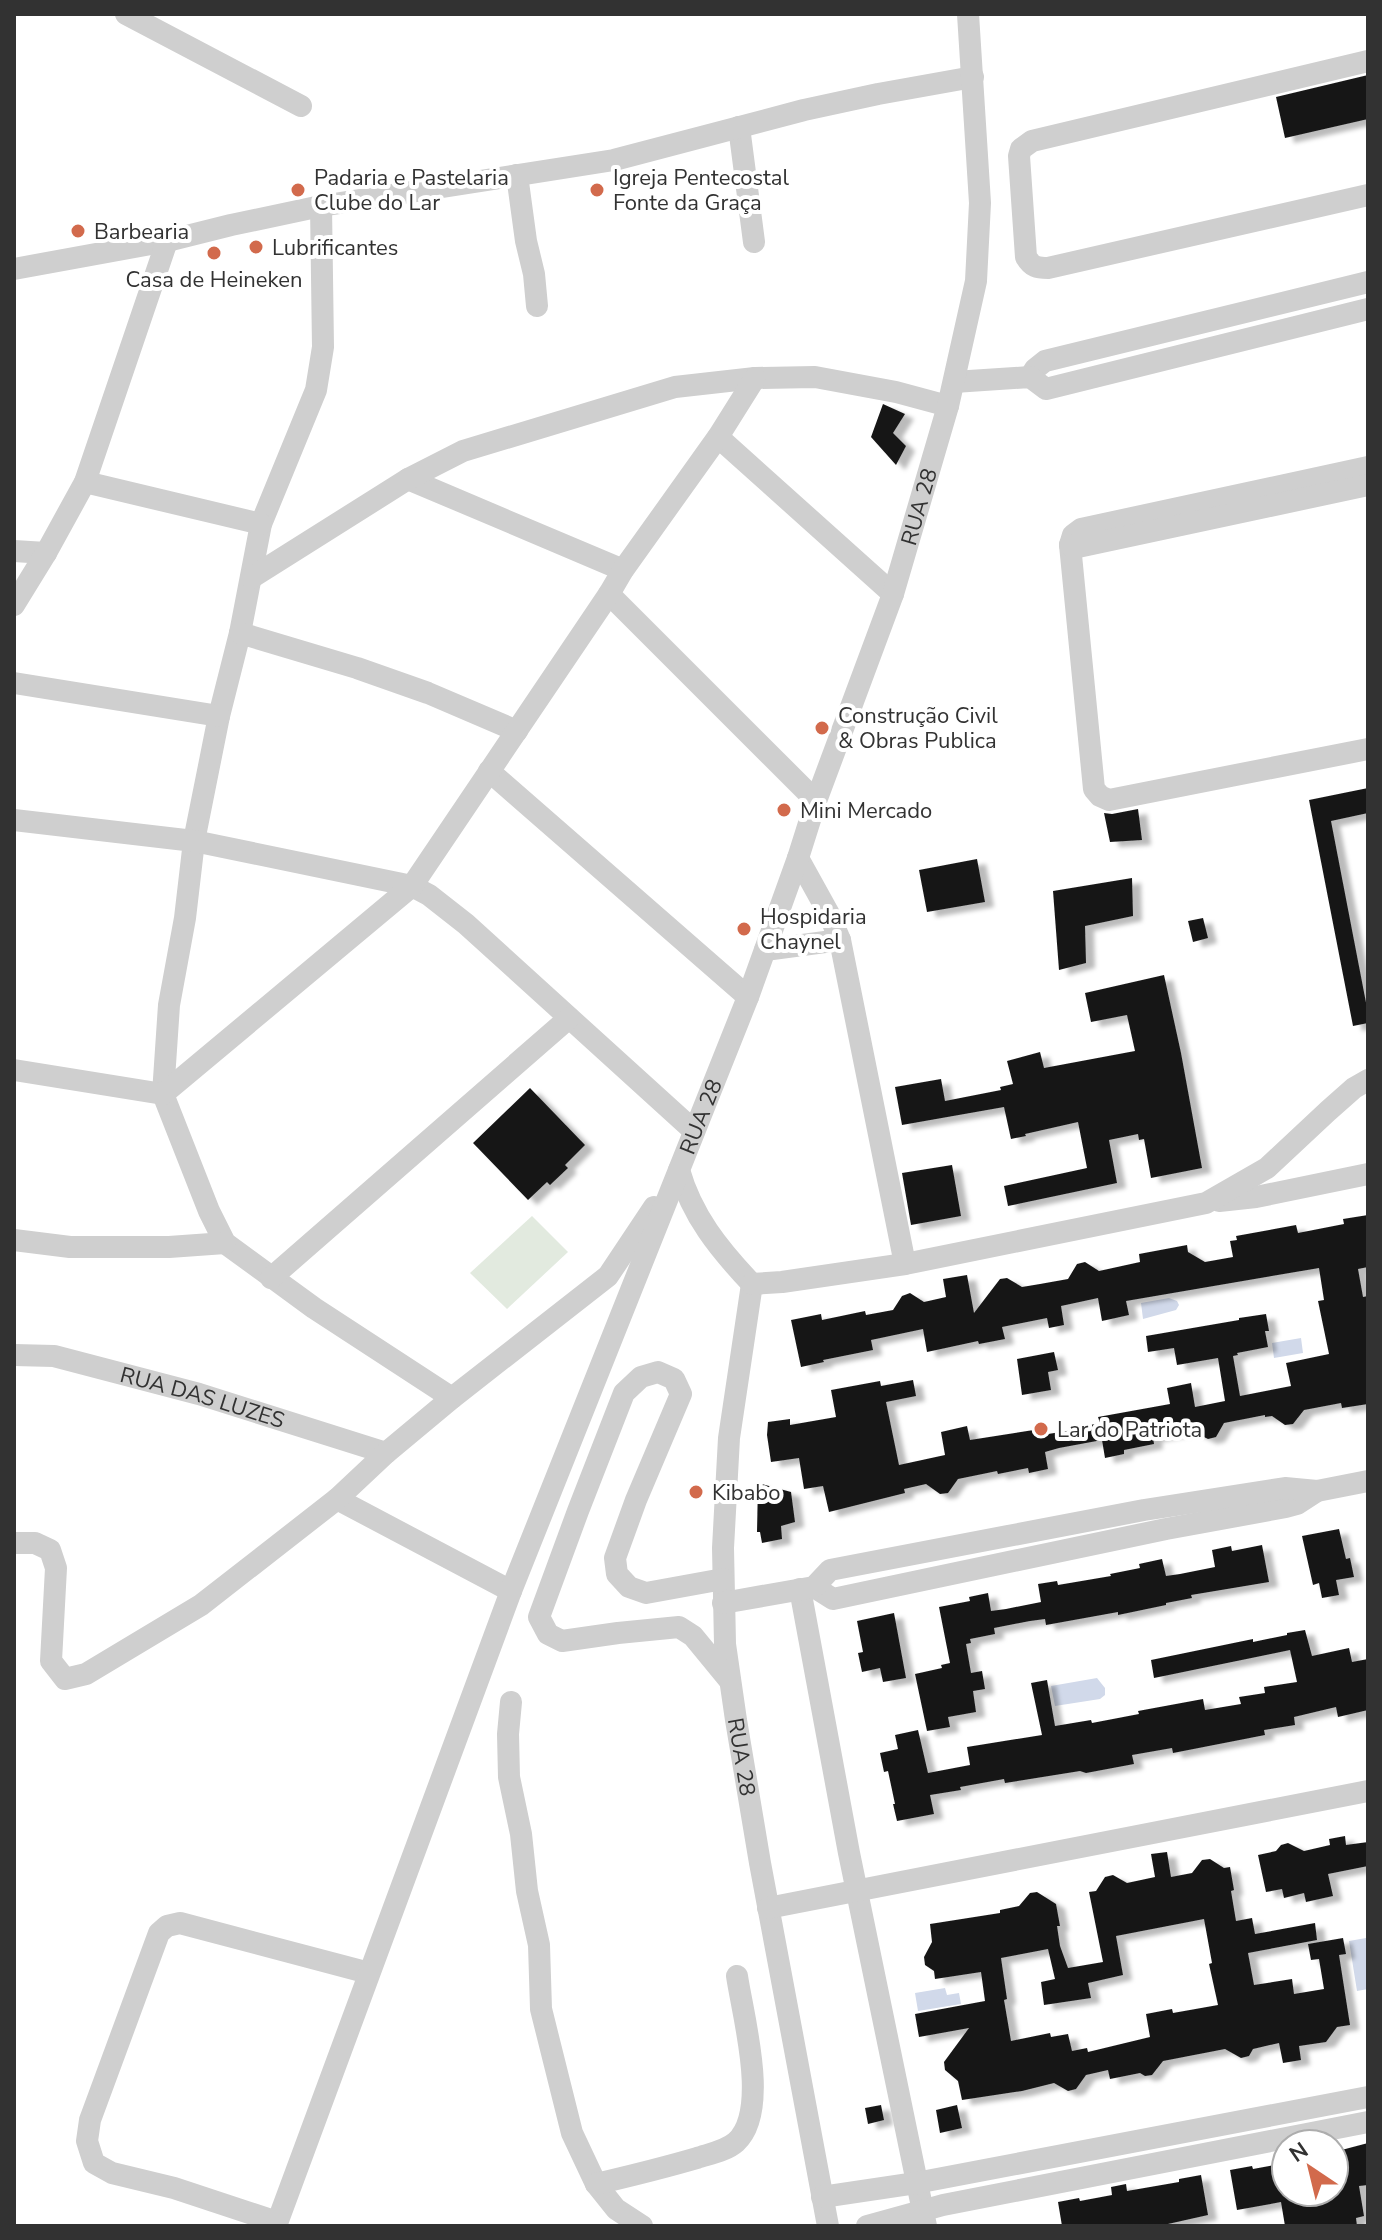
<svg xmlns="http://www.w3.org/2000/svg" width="1382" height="2240" viewBox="0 0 1382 2240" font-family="'Nunito Sans',sans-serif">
  <defs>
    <filter id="shadow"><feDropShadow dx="9" dy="5" stdDeviation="2" flood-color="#0004"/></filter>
  </defs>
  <rect width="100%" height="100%" fill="#fff"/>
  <path fill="#e2eadf" d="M532 1216 568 1252 507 1309 470 1273Z"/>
  <path fill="#d1d9ea" d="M1169 1298 1177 1301 1179 1305 1176 1310 1143 1319 1141 1303Z
    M1301 1338 1303 1353 1274 1358 1272 1343Z
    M1097 1678 1105 1688V1695L1100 1699 1055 1706 1051 1686Z
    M1366 1938 1368 1951V1989L1357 1991 1349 1941Z
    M945 1988 947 1995 959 1993 961 2004 918 2011 915 1993Z"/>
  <path fill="#191919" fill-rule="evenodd" filter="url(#shadow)" d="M1368 75V119L1285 138 1276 97Z
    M883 404 905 414 893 433 906 446 896 465 871 437Z
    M1368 788V813L1331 821 1368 1013V1023L1353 1026 1309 800Z
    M1138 809 1142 840 1110 842 1104 813 1112 814Z
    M977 859 985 902 927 912 919 870Z
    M1132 878 1133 916 1085 926 1086 963 1059 970 1053 891Z
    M1203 918 1208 938 1193 942 1188 921Z
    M1164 975 1181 1053 1202 1168 1151 1178 1144 1139 1139 1140 1138 1134 1109 1140 1117 1183 1008 1206 1004 1186 1087 1168 1078 1122 1025 1134 1026 1136 1011 1139 1004 1107 902 1125 895 1087 941 1079 945 1101 1001 1090 1000 1087 1013 1084 1007 1061 1040 1052 1044 1068 1135 1051 1127 1015 1091 1022 1085 993Z
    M530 1088 585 1145 565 1165 568 1168 550 1185 547 1182 528 1200 473 1143Z
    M952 1165 961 1216 911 1225 902 1173Z
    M1368 1215V1267L1358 1269 1363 1297 1368 1296V1404L1342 1408 1341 1403 1304 1410 1293 1424 1285 1425 1272 1416 1265 1417V1415L1224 1423 1216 1437 1208 1439 1190 1430 1153 1437 1154 1444 1124 1450V1454L1105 1458 1102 1440 1059 1448 1045 1452 1048 1469 1029 1473 1028 1468 998 1474 997 1471 958 1479 948 1493 940 1494 926 1484 904 1489 905 1493 829 1512 823 1486 804 1489 799 1458 771 1462 767 1435 768 1422 790 1419V1425L836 1417 831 1390 880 1381 881 1386 913 1380 916 1396 886 1402 899 1465 945 1455 941 1432 967 1426 970 1440 1040 1429 1042 1435 1085 1428V1426L1100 1423 1098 1417 1170 1404 1167 1388 1191 1383 1195 1407 1225 1401 1218 1358 1177 1365 1174 1348 1148 1352 1146 1336 1239 1320V1318L1266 1314 1269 1331H1265L1268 1347 1237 1353 1238 1355 1233 1356 1240 1396 1291 1386 1286 1363 1329 1354 1318 1301 1324 1300 1319 1268 1126 1301 1129 1315 1102 1321 1098 1298 1061 1306 1064 1325 1049 1328 1047 1318 1002 1327 1005 1339 979 1344 978 1341 927 1352 923 1329 871 1340 873 1350 823 1360 824 1362 801 1367 791 1320 821 1314 822 1320 865 1311 866 1315 893 1310 902 1296 910 1293 924 1302 946 1297 943 1279 967 1275 974 1313 1000 1279 1007 1278 1022 1287 1040 1284 1068 1279 1077 1264 1085 1262 1099 1271 1140 1262 1139 1254 1187 1245 1188 1252 1205 1262 1233 1257 1230 1241 1237 1240 1236 1236 1296 1225 1298 1233 1344 1224 1343 1219Z
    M1054 1352 1058 1370 1048 1372 1051 1390 1022 1395 1017 1359Z
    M758 1483 791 1492 795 1522 781 1526 782 1539 762 1543 760 1532H757Z
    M1339 1529 1346 1559 1350 1558 1354 1577 1336 1580 1339 1595 1322 1598 1319 1583 1313 1585 1302 1536Z
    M1262 1545 1269 1582 1191 1595 1192 1598 1166 1603V1605L1118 1615V1612L1046 1625 1045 1619 1030 1621 994 1628 995 1634 970 1639 971 1643 966 1644 971 1673 982 1671 985 1689 973 1691 976 1712 948 1717 950 1727 927 1731 915 1674 942 1668 941 1665 950 1663 939 1607 970 1601 969 1597 988 1593 991 1611 1006 1609 1041 1602 1038 1584 1057 1581 1058 1585 1111 1576 1110 1574 1140 1568 1139 1564 1162 1559 1166 1576 1180 1574 1215 1567 1212 1550 1231 1546 1232 1551Z
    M894 1613 906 1678 883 1682 880 1668 862 1672 858 1653 863 1652 857 1621Z
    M1305 1630 1312 1656 1349 1648 1352 1662 1368 1659V1710L1338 1717 1336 1707 1294 1717 1295 1725 1264 1730 1265 1735 1173 1753 1172 1748 1132 1755 1134 1764 1086 1773 1080 1771 1005 1783 1004 1779 960 1787 961 1790 930 1795 934 1814 897 1821 893 1804H895L888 1771 884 1772 880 1753 898 1749 895 1735 918 1730 928 1773 970 1765 967 1747 1042 1735 1031 1683 1047 1680 1055 1726 1091 1720 1092 1723 1139 1714 1138 1711 1203 1699 1205 1710 1241 1704 1239 1697 1265 1693 1264 1687 1297 1682 1290 1650 1154 1678 1151 1660 1253 1639V1642L1287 1635V1633Z
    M1345 1836 1346 1845 1368 1842V1866L1328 1874 1333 1896 1306 1902 1304 1893 1284 1898 1282 1889 1266 1892 1258 1855 1276 1851 1281 1845 1288 1843 1304 1851 1330 1845 1329 1839Z
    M1167 1852 1171 1877 1192 1873 1202 1860 1210 1859 1224 1868 1230 1867 1234 1890 1231 1891 1236 1921 1252 1918 1255 1934 1315 1923 1317 1940 1248 1953 1254 1985 1292 1979 1294 1994 1324 1989 1319 1959 1311 1960 1308 1944 1343 1938 1346 1954 1339 1955 1350 2025 1337 2027 1326 2042 1299 2046 1301 2060 1283 2063 1279 2043 1253 2049 1249 2056 1241 2058 1225 2049 1163 2061 1152 2075 1145 2076 1140 2073 1110 2079 1108 2070 1086 2075 1076 2089 1068 2091 1054 2083 1022 2091 962 2100 958 2081 945 2070 944 2062 969 2028 919 2037 915 2014 985 2001 981 1972 935 1979 934 1971 925 1965 924 1957 932 1942 930 1924 1000 1913V1910L1019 1906 1030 1893 1037 1892 1056 1904 1060 1926H1057L1060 1946 1068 1968 1103 1962 1089 1892 1096 1891 1105 1877 1113 1875 1127 1883 1155 1877 1151 1854ZM1204 1919 1212 1963 1209 1964 1218 2005 1173 2013 1172 2009 1146 2014 1150 2037 1088 2052 1087 2048 1072 2051 1068 2034 1051 2037 1050 2033 1011 2041 1004 2000 1007 1999 1001 1958 1048 1949 1055 1979 1041 1982 1044 2005 1091 1998 1088 1983 1123 1975 1116 1936Z
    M881 2105 884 2120 868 2124 865 2108Z
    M957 2105 962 2128 940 2133 936 2110Z
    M1368 2143V2185L1359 2186 1364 2216 1356 2218 1357 2226H1285L1281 2202 1237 2210 1230 2170 1252 2166 1253 2169 1286 2163V2192H1334V2152Z
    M1201 2175 1208 2215 1159 2226H1062L1058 2202 1079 2198 1080 2201 1112 2195 1111 2187 1126 2184 1127 2191 1179 2182V2179Z"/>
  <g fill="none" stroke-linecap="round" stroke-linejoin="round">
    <g stroke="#cfcfcf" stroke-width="22">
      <path d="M126 14 301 106"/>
      <path d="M1368 61 1032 141 1021 149 1019 156 1026 257C1032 267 1037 268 1048 268L1368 195"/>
      <path d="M739 127 754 242"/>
      <path d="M517 175 526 241 534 274 537 306"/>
      <path d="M321 206 323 347 316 390 261 524 240 633 219 716 194 841 185 918 169 1005 163 1094 209 1211 225 1243 314 1308 452 1398"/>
      <path d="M14 269 167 241 231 225 321 206 614 160 804 110 878 94 973 77"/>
      <path d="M1030 377 1035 369 1045 361 1368 282"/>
      <path d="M954 382 1030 377 1046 389 1368 309"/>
      <path d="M718 437 893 594"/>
      <path d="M1368 467 1081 529 1073 535 1070 545 1094 789 1100 796 1109 800 1368 749"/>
      <path d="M408 479 623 570"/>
      <path d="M85 482 261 524"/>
      <path d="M1070 545 1078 547 1368 485"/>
      <path d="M14 551 46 553"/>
      <path d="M251 578 408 479 463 451 675 387 755 378 815 377 896 392 948 406"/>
      <path d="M609 594 816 801"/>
      <path d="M14 605 46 553 85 482 167 241"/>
      <path d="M240 633 357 668 428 693 517 731"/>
      <path d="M14 683 219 716"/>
      <path d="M489 771 748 997"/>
      <path d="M14 820 194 841 412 886 429 895 466 924 693 1130"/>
      <path d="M798 858 829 914 840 940 905 1264"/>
      <path d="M765 950 840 940"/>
      <path d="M14 1070 163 1094 412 886 609 594 623 570 718 437 755 378"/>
      <path d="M679 1170C692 1216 719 1249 752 1284"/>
      <path d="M1219 1201 1256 1197 1368 1174"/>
      <path d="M14 1240 70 1247H169L225 1243"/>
      <path d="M271 1278 569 1018"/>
      <path id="s1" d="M752 1284 729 1438 723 1548 725 1644 736 1720 760 1863 828 2226"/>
      <path d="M752 1284 782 1282 905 1264 1206 1203 1267 1168 1328 1111 1354 1088 1368 1080"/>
      <path id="s2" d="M14 1355 54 1356 199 1394 386 1453"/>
      <path d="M337 1499 511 1591"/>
      <path d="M14 1543H35L50 1550 56 1568 51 1661 65 1679 86 1674 201 1605 337 1499 386 1453 452 1398 608 1276 654 1207"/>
      <path d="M723 1579 646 1593 629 1587 617 1574 615 1558 636 1500 681 1394 674 1379 658 1372 641 1377 624 1393 578 1511 539 1617 548 1634 562 1641 618 1633 679 1627 693 1636 730 1681"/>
      <path d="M814 1587 833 1599 1166 1529 1286 1507 1297 1504 1317 1491"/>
      <path d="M800 1589 849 1853 926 2226"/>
      <path d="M723 1603 814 1587 830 1570 1144 1510 1285 1488 1317 1491 1368 1481"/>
      <path d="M511 1702 508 1734 509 1777 521 1834 527 1891 539 1945 541 2009 572 2133 596 2184 616 2209 642 2226"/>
      <path d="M768 1908 1368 1791"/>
      <path d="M596 2184C630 2176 663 2168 697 2158 709 2154 726 2151 736 2142 770 2111 743 2017 737 1976"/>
      <path d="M822 2197 916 2183 1368 2097"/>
      <path d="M277 2222 174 2188 112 2173 94 2163 87 2141 90 2120 159 1933 167 1926 180 1923 369 1973"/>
      <path id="s3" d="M276 2226 511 1591 748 997 798 858 816 801 893 594 948 406 976 281 980 203 968 14"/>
      <path d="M867 2226 943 2205 1368 2122"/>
    </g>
  </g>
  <g fill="#d26a4c" stroke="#fff" stroke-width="3">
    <circle cx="298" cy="190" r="8"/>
    <circle cx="597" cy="190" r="8"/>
    <circle cx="78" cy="231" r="8"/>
    <circle cx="256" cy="247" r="8"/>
    <circle cx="214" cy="253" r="8"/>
    <circle cx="822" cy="728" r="8"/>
    <circle cx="784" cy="810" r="8"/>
    <circle cx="744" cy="929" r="8"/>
    <circle cx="1041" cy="1429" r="8"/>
    <circle cx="696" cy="1492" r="8"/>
  </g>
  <g text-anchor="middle" stroke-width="8" stroke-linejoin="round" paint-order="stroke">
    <g font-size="22" fill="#323232" stroke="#fff" text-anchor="start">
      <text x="314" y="185">Padaria e Pastelaria<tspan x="314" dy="25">Clube do Lar</tspan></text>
      <text x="613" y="185">Igreja Pentecostal<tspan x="613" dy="25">Fonte da Graça</tspan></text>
      <text x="94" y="239">Barbearia</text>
      <text x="272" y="255">Lubrificantes</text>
      <text x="214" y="287" text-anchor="middle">Casa de Heineken</text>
      <text x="838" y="723">Construção Civil<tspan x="838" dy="25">&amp; Obras Publica</tspan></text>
      <text x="800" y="818">Mini Mercado</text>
      <text x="760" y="924">Hospidaria<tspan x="760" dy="25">Chaynel</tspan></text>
      <text x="1057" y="1437">Lar do Patriota</text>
      <text x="712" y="1500">Kibabo</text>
    </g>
    <g font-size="22" fill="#323232" stroke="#fff">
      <text dy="8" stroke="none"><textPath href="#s3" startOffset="1836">RUA 28</textPath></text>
      <text dy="8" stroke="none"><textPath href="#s3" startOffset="1188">RUA 28</textPath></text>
      <text dy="8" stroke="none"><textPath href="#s2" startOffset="194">RUA DAS LUZES</textPath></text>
      <text dy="8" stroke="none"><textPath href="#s1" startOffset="476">RUA 28</textPath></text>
    </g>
  </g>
  <rect width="1382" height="2240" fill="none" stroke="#323232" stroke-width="32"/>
  <g transform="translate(1310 2168) rotate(325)"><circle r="38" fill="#ffffff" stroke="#adadad" stroke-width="2"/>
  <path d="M0-6L14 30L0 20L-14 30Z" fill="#d26a4c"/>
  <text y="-12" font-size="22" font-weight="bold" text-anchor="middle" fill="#323232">N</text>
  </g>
</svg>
